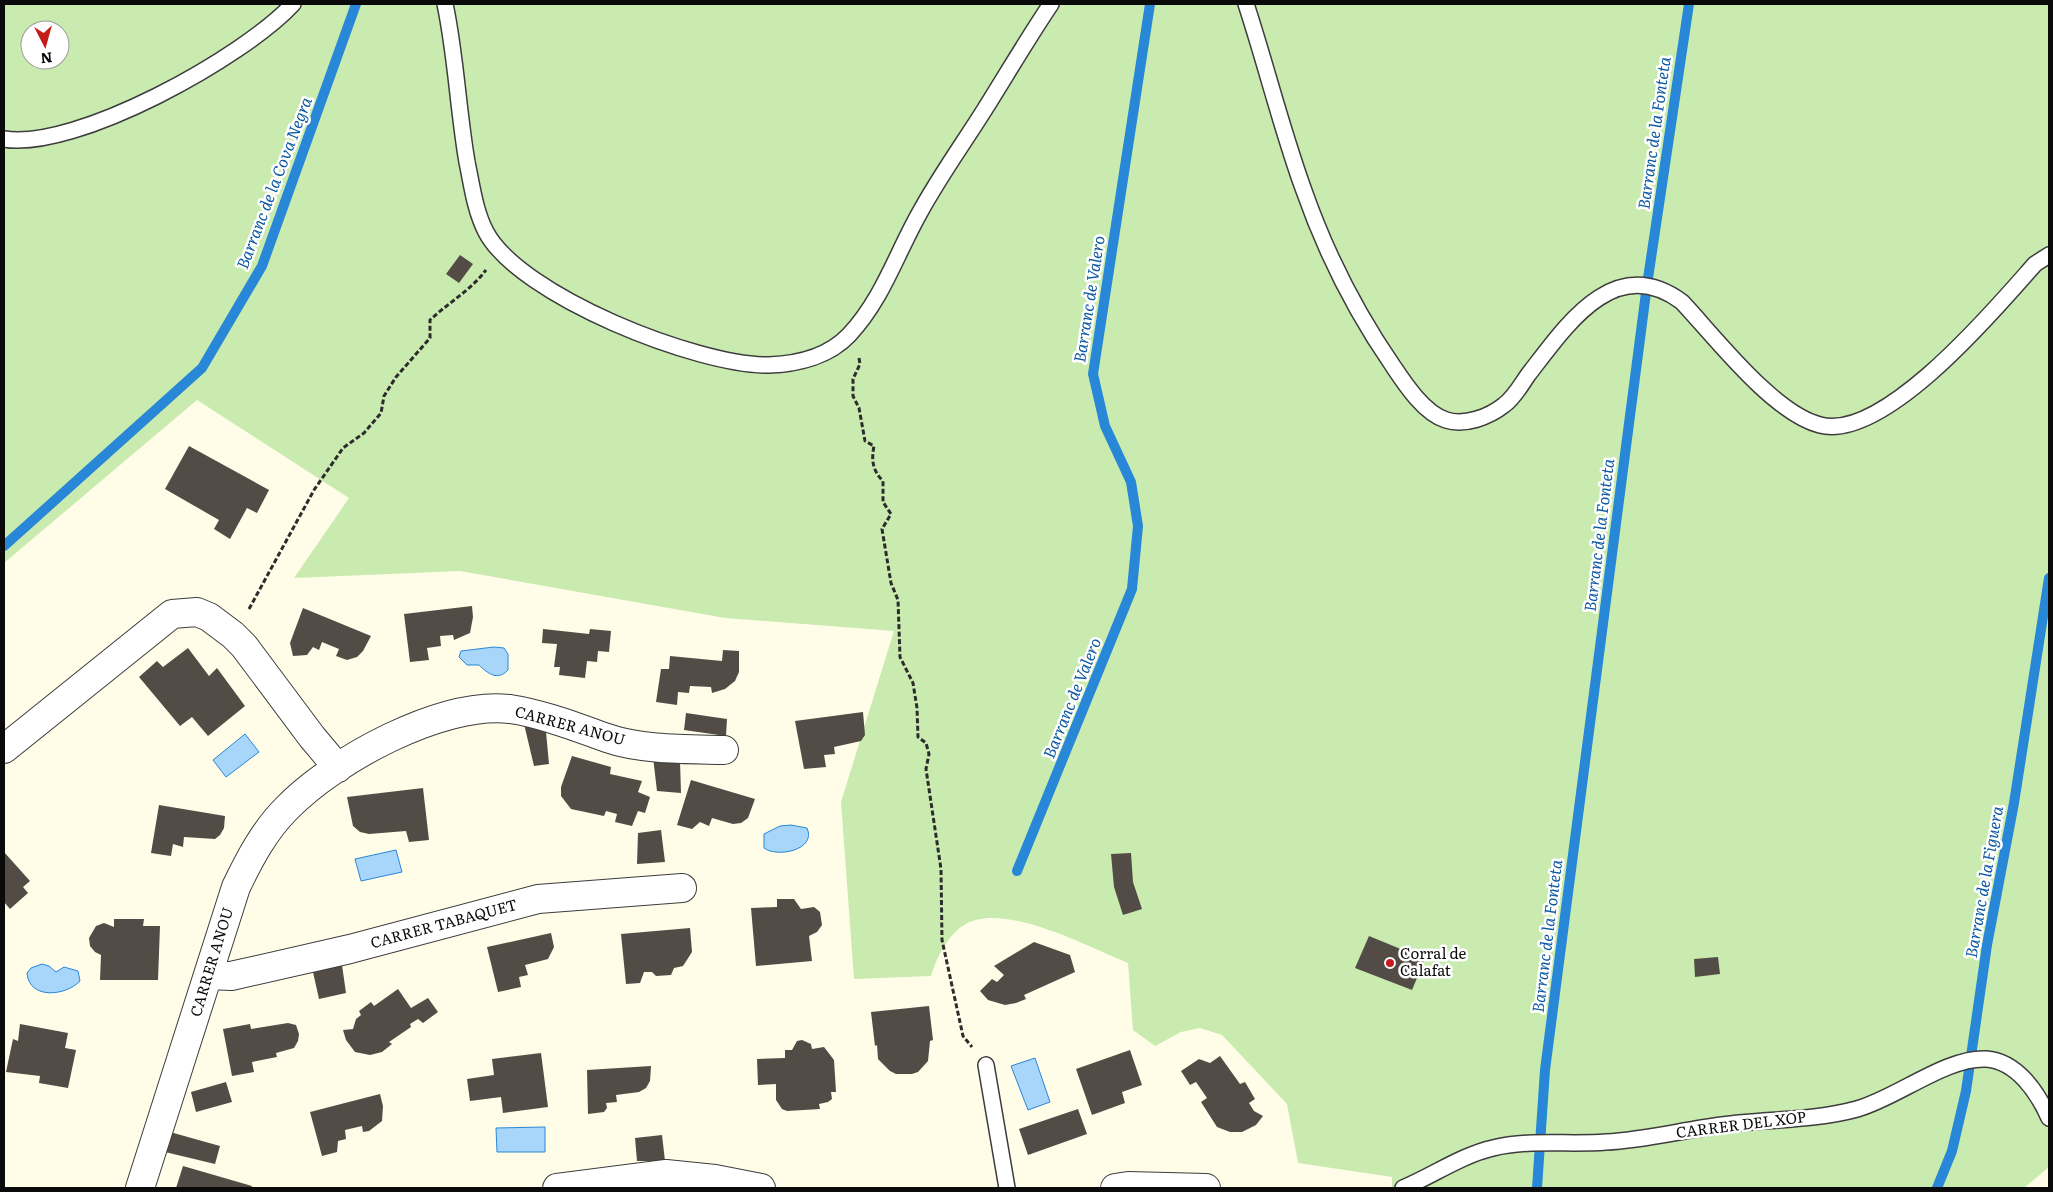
<svg xmlns="http://www.w3.org/2000/svg" width="2053" height="1192" viewBox="0 0 2053 1192" font-family="Literata,serif">
  <rect width="100%" height="100%" fill="#fffce7"/>
  <path fill="#caebaf" fill-rule="evenodd" d="M4 4H2049V1167L2024 1188H1392V1177L1298 1163 1287 1104 1222 1035 1200 1028 1181 1032 1155 1046 1133 1030 1128 963C1090 948 1002 900 964 925 947 936 937 957 931 976L854 979 841 802 894 631 725 618 460 571 294 578 349 498 197 400 4 563ZM30 30H60V60H30Z"/>
  <path fill="#a8d6fb" stroke="#2987d7" d="M494 647 504 648 508 654V670C498 681 488 674 479 665H467L459 657 461 651Z
    M245 734 259 752 226 777 213 760Z
    M791 825 807 828C817 850 777 858 764 848V834L780 826Z
    M396 850 402 872 361 881 355 859Z
    M42 964 49 966 56 972 64 967 78 971 80 981C66 996 29 1000 27 973L31 968Z
    M1035 1058 1050 1102 1028 1110 1011 1066Z
    M545 1127V1152H497L496 1128Z"/>
  <g fill="none" stroke-linecap="round" stroke-linejoin="round">
    <path stroke="#2987d7" stroke-width="10" d="M4 546 202 368 262 266 356 4
      M1017 871 1132 589 1138 526 1131 482 1105 426 1093 374 1150 4
      M1537 1188 1545 1070 1647 285 1689 4
      M1937 1188 1952 1151 1966 1091 1987 945 2014 803 2049 578"/>
  </g>
  <path fill="#534c46" d="M460 255 473 264 459 283 446 274Z
    M189 446 269 490 257 513 247 508 230 539 214 529 219 520 165 489Z
    M472 606 473 617 470 633 454 640 453 635 440 636 441 646 427 648 429 660 410 662 404 614Z
    M303 608 371 636 363 651 357 657 347 660 336 656 339 649 322 642 319 650 313 647 307 655 293 656 290 643Z
    M543 629 589 634 590 629 611 631 609 652 598 651 597 662 587 661 585 678 559 675 560 667H554L557 644 542 643Z
    M188 648 209 676 217 668 245 706 208 736 192 717 180 726 139 677 157 661 163 667Z
    M723 650 739 651V672L735 681 725 689 712 693 711 687 690 686 689 693 678 692 677 705 656 702 661 669H669L670 656 722 661Z
    M863 712 865 735 861 741 834 747 835 754 824 755 826 767 804 769 795 721Z
    M686 713 727 719 726 736 684 730Z
    M524 724 546 732 549 764 534 766Z
    M572 756 611 767 610 774 642 781 638 792 650 797 645 813 638 811 632 826 615 822 617 814 606 811 604 816 571 809 561 796V787Z
    M653 757 680 761 681 793 657 791Z
    M691 780 755 799 748 818 741 823 733 824 712 818 709 826 700 822 692 829 677 825Z
    M423 788 429 840 409 842 406 831 369 834 360 832 353 826 347 797Z
    M159 805 225 816 224 828 220 835 215 839 184 837 183 847 173 844 171 856 151 853Z
    M661 830 665 862 637 864 638 833Z
    M4 852 30 881 23 887 28 893 10 909 4 902Z
    M1131 853 1133 882 1142 909 1123 915 1114 887 1111 854Z
    M777 899H794L801 909 814 907 820 912 822 925 817 932 809 936 812 961 756 966 751 908 777 907Z
    M114 919H144L143 926H160L158 980H100L101 955 95 952 90 946 89 938 96 926 104 923 114 927Z
    M690 928 692 952 683 966 674 968 671 975 656 976 652 972H644L640 983 626 984 621 934Z
    M551 933 554 947 548 959 525 965 528 975 519 977 521 987 498 992 487 947Z
    M1369 936 1425 959 1412 990 1355 968Z
    M1034 942 1070 955 1075 972 1024 995 1026 999 1016 1003 1005 1005 988 1000 980 991 992 979 997 982 1004 975 994 966Z
    M1718 957 1720 974 1695 977 1694 959Z
    M342 965 346 993 319 999 313 972Z
    M398 989 411 1008 428 998 438 1012 423 1023 418 1019 410 1024 411 1027 389 1042 392 1044 382 1052 370 1055 355 1052 346 1040 343 1030 353 1029 356 1019 361 1015 359 1011 371 1002 374 1006Z
    M929 1006 933 1040 930 1041 928 1061 918 1072 912 1074H896L890 1071 878 1059 877 1045 875 1046 871 1012Z
    M288 1023 296 1025 299 1034 298 1041 294 1048 276 1053 277 1057 252 1062 254 1072 232 1076 223 1029 250 1024 251 1029Z
    M20 1024 68 1033 65 1048 76 1050 68 1088 39 1083 40 1076 6 1072 13 1039 18 1041Z
    M802 1040 811 1044 812 1049 824 1047 834 1060 836 1092H831L832 1099 828 1102 819 1104 820 1109 787 1111 782 1109 776 1100V1084L758 1085 757 1059 785 1058V1050H792L797 1041Z
    M1130 1050 1142 1085 1122 1092 1125 1103 1092 1115 1076 1069Z
    M541 1053 548 1107 503 1113 501 1097 470 1101 467 1079 494 1075 492 1059Z
    M1220 1056 1240 1084 1245 1082 1255 1099 1249 1103 1254 1111 1263 1116 1256 1125 1242 1132H1230L1217 1127 1201 1102 1207 1098 1196 1082 1190 1085 1181 1071 1199 1059 1210 1063Z
    M651 1066 650 1081 646 1088 639 1092 616 1095 617 1102 606 1103 607 1108 604 1112 588 1114 587 1070Z
    M226 1082 232 1102 196 1112 191 1092Z
    M380 1094 383 1106 382 1121 369 1131 363 1132 362 1126 345 1130 346 1139 338 1141 337 1152 322 1156 310 1112Z
    M1078 1109 1087 1134 1028 1155 1019 1129Z
    M170 1132 220 1146 215 1164 165 1152Z
    M662 1135 665 1161H637L635 1138Z
    M183 1166 252 1186 251 1188H176Z"/>
  <g fill="none" stroke-linecap="round" stroke-linejoin="round">
    <g stroke="#3d3d3d" stroke-width="18">
      <path id="service" d="M445 4C456 56 458 110 467 162 472 186 475 211 486 232 520 296 698 366 769 365 798 364 829 356 849 335 882 300 896 255 919 214 939 177 963 144 985 109 1007 74 1028 38 1051 4
        M1246 4C1266 65 1281 127 1303 188 1325 251 1355 311 1393 366 1405 384 1424 413 1446 420 1465 426 1489 417 1504 405 1514 398 1521 385 1528 375 1566 326 1614 252 1682 302 1715 337 1773 413 1820 425 1884 442 1996 308 2035 264L2049 255
        M4 139C76 151 244 57 293 4
        M986 1065 1007 1188
        M1403 1188C1432 1176 1462 1155 1493 1148 1529 1139 1569 1145 1606 1142 1645 1140 1683 1130 1722 1125 1766 1119 1813 1121 1857 1109 1897 1098 1946 1057 1986 1059 2017 1061 2038 1093 2049 1118"/>
    </g>
    <g stroke="#3d3d3d" stroke-width="30">
      <path id="minor" d="M4 749 172 614 197 612 209 617 233 635 244 646 312 737 338 768
        M210 975 231 976 350 949 538 899 682 888
        M140 1188 236 887C250 858 264 831 287 808 334 760 441 701 510 709 543 714 576 727 607 738 641 750 688 749 724 750
        M557 1188 666 1174 715 1179 761 1188
        M1115 1188 1128 1186 1206 1188"/>
    </g>
    <path stroke="#2c2c2c" stroke-width="3" stroke-dasharray="5 2.5" stroke-linecap="butt" d="M859 358 860 364 853 379V396L859 408 865 441 874 446C871 461 873 471 883 481V502L891 514 882 529 891 583 898 600 900 657 913 683 917 708 918 737 926 743 929 754 926 769 941 869 942 940 963 1036 972 1047
      M249 609 314 490 343 448 364 433 381 413 384 396 396 377 430 338V320C448 303 471 290 486 270"/>
    <use href="#service" stroke="#fff" stroke-width="15"/>
    <use href="#minor" stroke="#fff" stroke-width="28"/>
  </g>
  <circle fill="#c31c1a" stroke="#fff" stroke-width="2" cx="1390" cy="963" r="5"/>
  <g text-anchor="middle" stroke-width="5" stroke-linejoin="round" paint-order="stroke">
    <g font-size="15" fill="#0a0a0a" stroke="#fff">
      <text transform="translate(570 726) rotate(15)" y="5">CARRER ANOU</text>
      <text transform="translate(444 924) rotate(-15)" y="5">CARRER TABAQUET</text>
      <text transform="translate(212 962) rotate(-73)" y="5">CARRER ANOU</text>
      <text transform="translate(1741 1125) rotate(-7)" y="5">CARRER DEL XOP</text>
    </g>
    <g font-size="15" fill="#0a0a0a" stroke="#fff" text-anchor="start">
      <text x="1400" y="959">Corral de<tspan x="1400" dy="17">Calafat</tspan></text>
    </g>
    <g font-size="16" font-style="italic" fill="#0c58a3" stroke="#fff">
      <text transform="translate(1654 133) rotate(-82)" y="6">Barranc de la Fonteta</text>
      <text transform="translate(274 183) rotate(-69)" y="6">Barranc de la Cova Negra</text>
      <text transform="translate(1089 299) rotate(-81)" y="6">Barranc de Valero</text>
      <text transform="translate(1599 535) rotate(-83)" y="6">Barranc de la Fonteta</text>
      <text transform="translate(1072 698) rotate(-68)" y="6">Barranc de Valero</text>
      <text transform="translate(1984 882) rotate(-80)" y="6">Barranc de la Figuera</text>
      <text transform="translate(1547 936) rotate(-83)" y="6">Barranc de la Fonteta</text>
    </g>
  </g>
  <rect width="2053" height="1192" fill="none" stroke="#0a0a0a" stroke-width="10"/>
  <g transform="translate(45 45) rotate(174)"><circle r="24" fill="#ffffff" stroke="#9d9d9d"/>
  <path d="M0-4L9 19L0 12L-9 19Z" fill="#c31c1a"/>
  <text y="-8" font-size="14" font-weight="bold" text-anchor="middle" fill="#0a0a0a">N</text>
  </g>
</svg>
